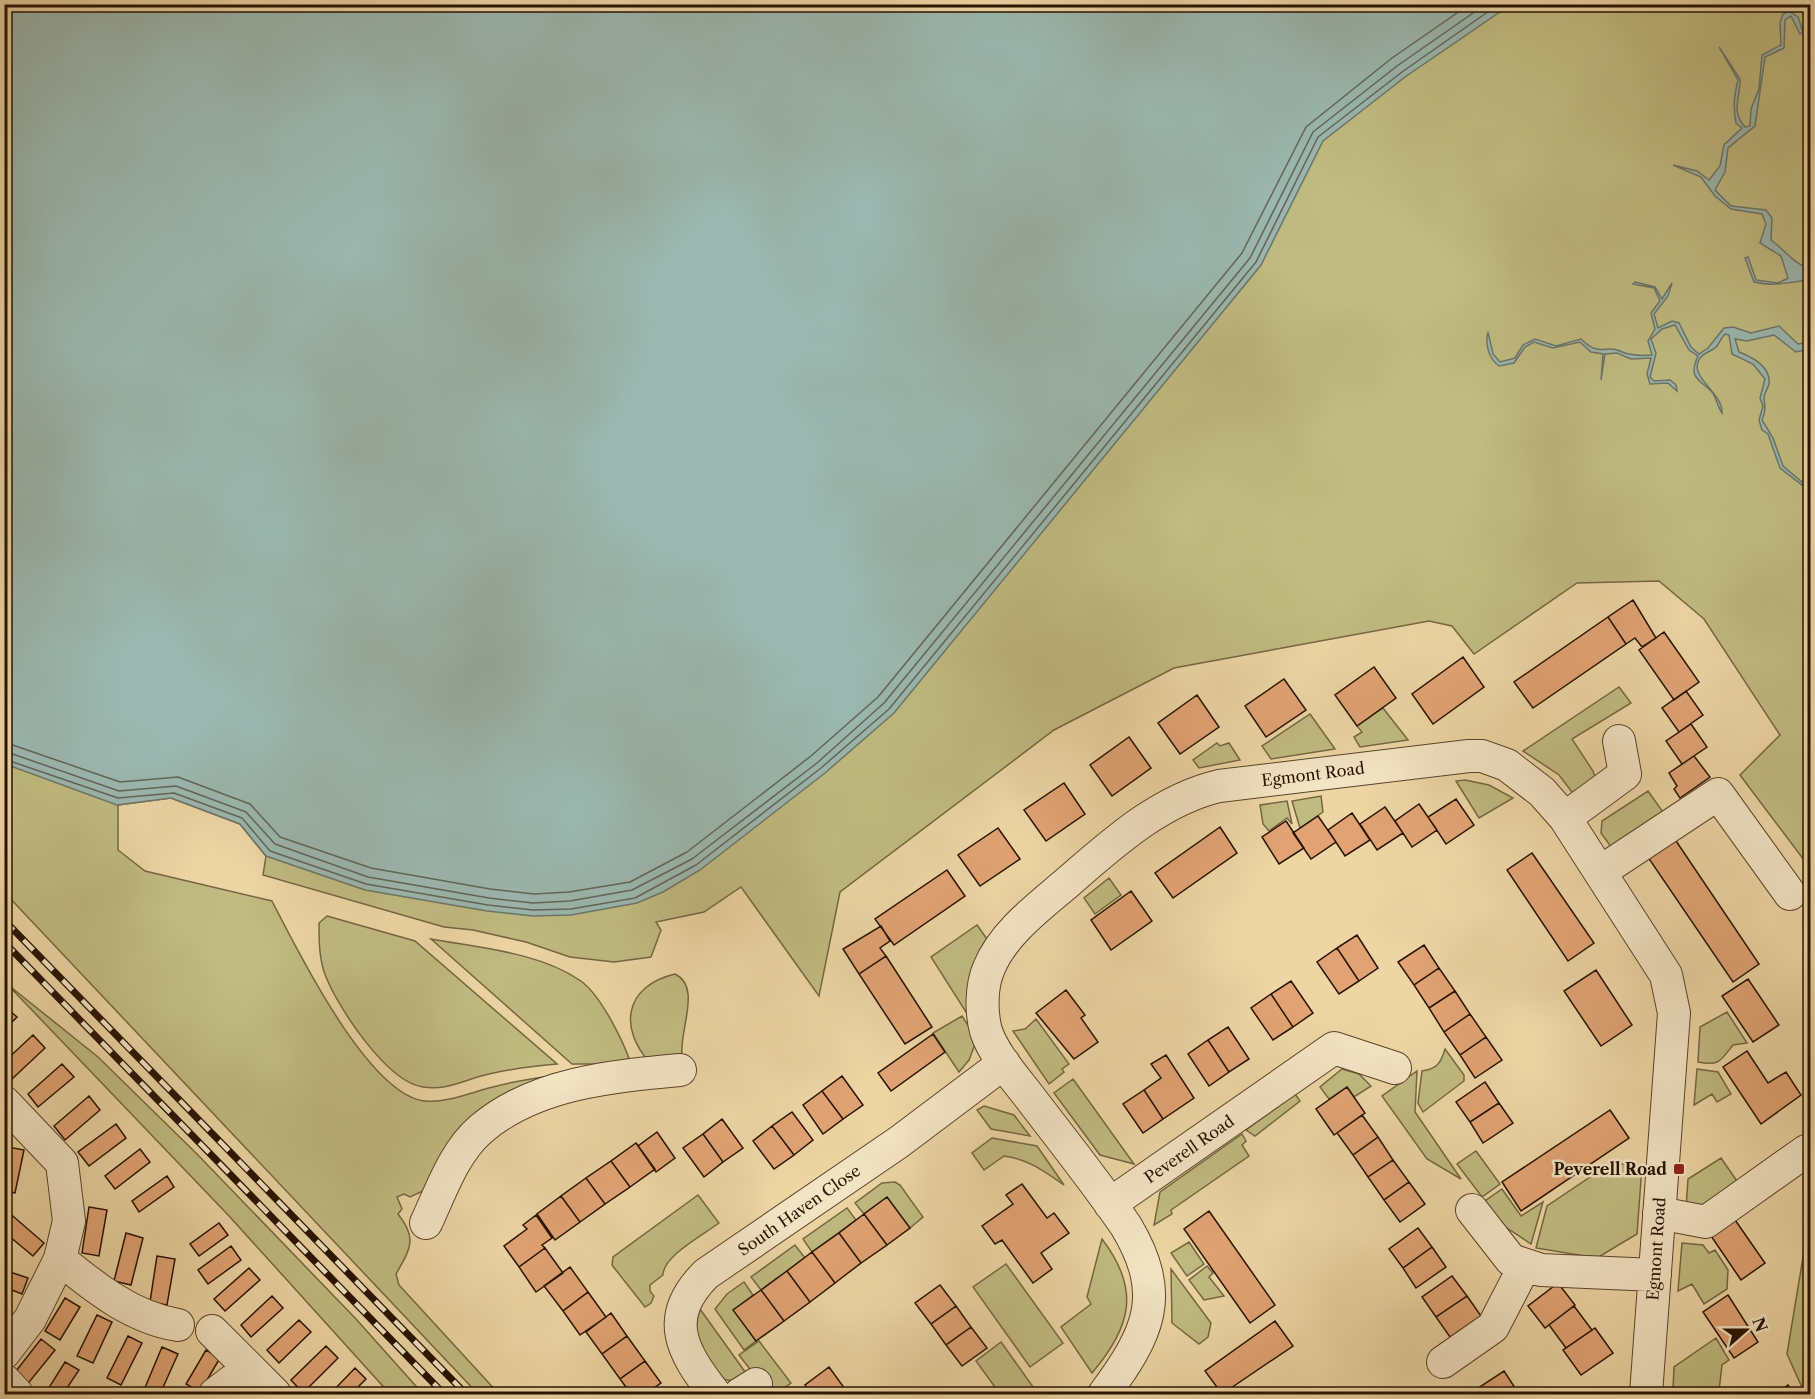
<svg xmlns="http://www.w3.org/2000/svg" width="1815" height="1399" viewBox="0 0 1815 1399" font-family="'Libre Caslon Text',serif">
  <rect width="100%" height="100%" fill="#edd5a4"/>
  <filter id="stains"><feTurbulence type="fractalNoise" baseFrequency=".00333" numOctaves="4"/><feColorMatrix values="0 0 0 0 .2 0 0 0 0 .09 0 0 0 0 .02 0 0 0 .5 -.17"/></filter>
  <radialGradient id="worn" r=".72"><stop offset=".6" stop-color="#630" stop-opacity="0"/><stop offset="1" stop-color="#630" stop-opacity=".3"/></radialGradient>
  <path fill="#c0bb80" stroke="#746740" stroke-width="1.5" d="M5 5H1810V868L1740 775 1780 735 1704 619 1659 581 1577 583 1474 654 1452 626 1429 621 1174 668 1054 730 840 892 819 996 741 887 704 912 656 922 661 930 651 957 614 962 570 957 526 942 473 930 444 927 263 875 266 856 240 824 171 798 118 805V850L145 871 272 901C297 949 368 1095 425 1101 449 1103 474 1091 497 1086 519 1080 542 1077 565 1074L432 1179 423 1191 410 1197 404 1194 397 1197 402 1209 398 1214C418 1239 410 1249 396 1274L399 1285 499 1394H478L5 893Z
    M1619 687 1631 703 1572 739 1593 771 1597 783 1575 796 1559 775 1523 751Z
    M1383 708 1408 740 1360 747 1354 737 1362 732 1357 726Z
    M1310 714 1335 749 1271 759 1262 746Z
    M1217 743 1220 746 1229 743 1240 760 1199 768 1193 760Z
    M1465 780 1489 785 1513 798 1479 818 1456 781Z
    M1648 791 1665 815 1614 851 1601 833 1602 821Z
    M1321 796 1323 812 1300 828 1292 801Z
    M1287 801 1292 824 1287 818 1269 831 1263 824 1260 805Z
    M1109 878 1121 895 1095 914 1084 898Z
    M327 916 415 941 557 1064C534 1066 511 1069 489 1074 466 1079 447 1091 423 1087 387 1082 339 1009 326 977 319 960 319 941 319 923Z
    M977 925 987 939 974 966 973 1023 931 957Z
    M431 939C480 948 539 952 581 981 601 996 623 1040 631 1064H572Z
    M675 974C702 987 679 1030 682 1056L651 1064C618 1029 624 986 675 974Z
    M7 984 98 1057 197 1154 356 1319 423 1394H390L230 1217Z
    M1727 1012 1747 1043 1733 1045C1720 1061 1720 1066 1698 1062L1700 1027Z
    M962 1016 977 1039 969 1060 959 1072 933 1033Z
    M1036 1019 1069 1064 1062 1069 1064 1072 1049 1084 1013 1031 1025 1029Z
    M1445 1049 1464 1075V1081L1423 1112 1418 1103 1422 1071C1437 1069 1441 1063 1445 1049Z
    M1342 1069 1359 1074 1371 1086 1354 1097 1347 1087 1329 1099 1320 1087Z
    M1697 1069 1718 1072 1731 1094 1717 1102 1712 1094 1694 1105Z
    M1417 1071 1415 1112 1461 1179 1427 1159 1382 1096Z
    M1073 1079 1134 1164 1100 1155 1054 1093Z
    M1295 1094 1300 1101 1255 1136 1246 1130Z
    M984 1106 1014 1115 1030 1136 991 1129 977 1110Z
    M1242 1134 1246 1141 1242 1145 1249 1156 1171 1210 1172 1214 1154 1225 1160 1192Z
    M992 1138 1037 1146 1064 1185C1044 1171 1028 1159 1004 1156L984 1170 972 1153Z
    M1476 1151 1500 1184 1482 1197 1457 1164Z
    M1721 1158 1739 1184 1710 1211 1686 1209 1688 1179Z
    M1611 1163 1642 1166 1637 1234 1597 1258 1536 1248 1547 1206Z
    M895 1182 900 1185 923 1217 910 1228 887 1198 864 1214 855 1203 882 1183Z
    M1502 1189 1521 1216 1543 1202 1531 1244 1504 1226 1485 1201Z
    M698 1195 719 1223C703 1235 663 1256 663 1275L650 1285V1291L654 1296 651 1303 645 1307 612 1265 613 1257Z
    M847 1208 856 1220 812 1252 803 1239Z
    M1810 1215V1394H1805L1787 1354Z
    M1102 1239C1141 1290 1131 1327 1092 1373L1061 1327 1091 1304 1087 1297Z
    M1189 1242 1204 1264 1187 1276 1171 1253Z
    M1682 1243 1703 1245 1709 1253 1715 1250 1728 1270 1727 1289 1704 1304 1692 1284 1678 1291Z
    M795 1245 805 1258 761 1290 751 1277Z
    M1006 1264 1063 1343 1030 1367 973 1287Z
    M1207 1266 1213 1273 1209 1277 1224 1296 1204 1300 1189 1280Z
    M1171 1269 1211 1323 1208 1337 1199 1344 1172 1323Z
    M744 1282 753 1295 734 1310 756 1341 744 1350 715 1309 727 1294Z
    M700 1309 748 1376 734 1381 722 1379C707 1357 689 1337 700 1309Z
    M1716 1338 1729 1360 1722 1365 1719 1391 1716 1394 1673 1390 1674 1367Z
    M759 1341 791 1383 776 1394H769L739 1355Z
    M1001 1342 1038 1394H1000L976 1361Z"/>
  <path fill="#9bb7af" stroke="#6d7569" stroke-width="1.5" d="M4 5 5 4 1510 5 1405 77 1323 141 1261 265 894 713 825 773 700 870 663 892 637 903 571 915 533 916 487 911 365 890 266 856 240 824 171 798 117 805 5 764Z
    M1789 11 1798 17 1803 32 1800 34 1791 16 1785 20 1784 48 1765 57 1755 126 1728 148 1725 172 1715 190 1731 206 1766 210 1772 218 1771 240C1785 250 1794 264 1810 269V280C1790 282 1774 287 1754 282L1745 258 1748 257 1756 280 1778 283 1788 278 1781 256 1760 243 1766 224 1762 214 1731 209 1715 196 1701 177 1673 165 1697 171 1709 180 1720 166 1724 145 1742 128 1736 123C1733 107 1734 96 1738 80L1719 47 1740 79C1741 96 1730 111 1745 127L1750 126 1751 109 1759 89 1762 55 1781 45 1780 22 1783 14Z
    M1635 282 1655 287 1662 299 1672 283 1668 296 1654 314 1658 328 1672 321 1679 323 1691 347 1699 354 1708 348 1724 328 1733 327 1751 333 1779 326 1798 344 1810 342V349L1796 352 1774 335 1747 341 1735 339 1739 352C1752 357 1771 367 1769 384 1768 389 1764 393 1764 398 1765 409 1766 409 1762 420L1773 438 1783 466 1803 483 1802 485 1780 468 1768 434 1762 430 1759 420 1763 406 1760 398 1765 379 1753 364 1732 354 1729 335 1725 334C1721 338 1720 342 1717 346 1713 351 1705 352 1701 357 1685 376 1723 391 1722 413 1718 408 1717 399 1712 392 1701 380 1687 379 1698 356L1689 350 1675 325 1662 329 1651 339 1656 353 1650 377 1654 381 1670 380 1676 385 1677 391 1668 383 1650 384 1647 374 1651 358 1631 359 1617 353 1605 354 1601 380 1603 354 1591 352 1580 342 1553 348 1534 342 1525 347 1514 363 1499 366C1488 358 1485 343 1488 332L1493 354 1500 362 1515 358 1523 345 1535 339 1556 346 1581 339C1600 358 1606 344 1620 351 1630 356 1640 356 1652 355L1648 341 1655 329 1651 313 1660 301 1654 288 1633 284Z"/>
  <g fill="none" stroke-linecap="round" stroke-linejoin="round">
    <path stroke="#616558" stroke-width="1.5" d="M4 742 120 782 178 777 250 804 280 837 371 868 490 889 534 894 569 892 630 882 687 852 811 756 878 697 1242 253 1306 127 1392 58 1470 4
      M4 751 119 791 176 786 246 812 275 844 368 877 489 898 533 903 570 901 632 890 692 859 817 763 884 703 1250 258 1313 132 1397 66 1486 4
      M4 759 118 798 174 793 242 818 270 851 366 884 488 905 533 910 571 909 635 898 696 865 821 768 889 709 1256 262 1318 137 1402 72 1499 4"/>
  </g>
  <path fill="#e1a374" stroke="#271301" stroke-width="1.5" d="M1633 600 1656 638 1642 647 1635 638 1626 644 1608 617Z
    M1608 617 1626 644 1533 708 1514 682Z
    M1664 632 1699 682 1674 700 1639 650Z
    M1463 657 1484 687 1433 724 1412 694Z
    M1374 667 1396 698 1357 726 1335 695Z
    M1284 679 1306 710 1266 737 1245 706Z
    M1686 691 1703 715 1679 732 1662 708Z
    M1197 695 1219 727 1180 754 1158 723Z
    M1691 724 1707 747 1682 764 1666 741Z
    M1129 737 1151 768 1112 796 1090 765Z
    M1694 756 1710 777 1680 798 1674 789 1677 786 1669 773Z
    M1064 783 1085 814 1046 841 1024 810Z
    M1456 799 1474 825 1446 844 1428 817Z
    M1419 804 1437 830 1412 847 1395 821Z
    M1385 807 1403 833 1377 850 1360 824Z
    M1352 813 1370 840 1345 856 1328 830Z
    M1318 816 1336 842 1311 859 1293 833Z
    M1286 821 1304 848 1279 864 1262 837Z
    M1220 827 1237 853 1173 898 1155 873Z
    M998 828 1020 859 980 886 958 855Z
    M1668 829 1759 964 1733 982 1641 847Z
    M1532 853 1594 943 1568 961 1507 870Z
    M947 870 965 896 894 945 875 919Z
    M1131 891 1152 921 1111 950 1091 920Z
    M881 926 890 941 880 948 886 956 859 974 843 949Z
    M1357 935 1378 968 1359 981 1337 948Z
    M1424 945 1439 968 1414 985 1398 962Z
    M1337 948 1359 981 1339 994 1317 962Z
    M886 956 932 1027 905 1044 859 974Z
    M1439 968 1455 991 1429 1008 1414 985Z
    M1596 970 1632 1025 1601 1046 1564 991Z
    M1748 979 1779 1025 1753 1042 1722 996Z
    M1291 981 1313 1013 1293 1027 1271 994Z
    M1066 990 1085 1015 1081 1018 1098 1042 1074 1059 1036 1013Z
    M1455 991 1470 1014 1444 1032 1429 1008Z
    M1271 994 1293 1027 1273 1040 1251 1008Z
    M4 1006 17 1017 4 1030Z
    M1470 1014 1486 1037 1460 1055 1444 1032Z
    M1228 1027 1249 1059 1229 1072 1208 1040Z
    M933 1034 945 1052 891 1091 878 1073Z
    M33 1035 45 1048 12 1079 4 1070V1062Z
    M1486 1037 1502 1060 1475 1078 1460 1055Z
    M1208 1040 1229 1072 1209 1086 1188 1054Z
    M1747 1051 1768 1083 1786 1072 1801 1095 1761 1124 1723 1067Z
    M1166 1055 1194 1098 1163 1119 1144 1090 1161 1078 1151 1064Z
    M62 1064 74 1077 38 1107 28 1094Z
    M842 1076 863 1105 843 1119 822 1091Z
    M1485 1082 1499 1103 1470 1122 1456 1102Z
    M1347 1087 1365 1113 1334 1135 1316 1109Z
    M1144 1090 1163 1119 1143 1133 1123 1104Z
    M822 1091 843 1119 823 1134 803 1105Z
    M89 1096 100 1110 65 1140 54 1126Z
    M1499 1103 1513 1123 1483 1143 1470 1122Z
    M1610 1110 1629 1138 1521 1211 1502 1182Z
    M792 1112 813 1140 794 1155 772 1126Z
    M1362 1115 1378 1137 1353 1155 1337 1133Z
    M722 1119 743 1148 723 1162 703 1134Z
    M116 1124 126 1138 89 1166 78 1152Z
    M772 1126 794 1155 774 1169 753 1141Z
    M657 1132 675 1158 656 1172 638 1146Z
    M703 1134 723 1162 704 1177 683 1148Z
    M1378 1137 1393 1160 1368 1177 1353 1155Z
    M636 1143 655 1169 630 1187 611 1161Z
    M8 1147 24 1150 15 1193 4 1191V1166Z
    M140 1149 150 1162 115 1189 105 1176Z
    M1393 1160 1409 1182 1384 1200 1368 1177Z
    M611 1161 630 1187 605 1204 586 1178Z
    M167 1176 174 1187 139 1212 132 1201Z
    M586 1178 605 1204 580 1222 561 1196Z
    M1409 1182 1425 1204 1400 1222 1384 1200Z
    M1022 1184 1047 1218 1054 1213 1069 1233 1041 1253 1052 1269 1033 1283 1002 1240 995 1244 982 1226 1013 1204 1006 1195Z
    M561 1196 580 1222 555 1240 537 1214Z
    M887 1197 910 1228 887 1245 864 1214Z
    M89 1207 107 1210 99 1256 82 1253Z
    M7 1211 44 1243 33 1256 4 1232Z
    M1209 1211 1275 1305 1250 1323 1184 1229Z
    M864 1214 887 1245 861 1263 839 1233Z
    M536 1215 552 1238 542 1245 545 1248 519 1267 504 1246 527 1229 523 1225Z
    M1733 1217 1765 1263 1741 1280 1709 1233Z
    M219 1223 228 1235 199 1256 190 1244Z
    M1418 1228 1432 1247 1403 1268 1389 1249Z
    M126 1233 143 1238 131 1285 114 1281Z
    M839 1233 861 1263 835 1283 812 1252Z
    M231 1246 241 1260 208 1284 198 1270Z
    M1432 1247 1446 1267 1416 1288 1403 1268Z
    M545 1248 563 1273 536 1292 519 1267Z
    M812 1252 835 1283 810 1302 787 1271Z
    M157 1256 175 1259 167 1305 150 1302Z
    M570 1267 588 1292 563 1311 544 1286Z
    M249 1268 260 1280 225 1311 214 1299Z
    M4 1270 28 1278 22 1294 4 1287Z
    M787 1271 810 1302 784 1321 761 1290Z
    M1452 1276 1467 1296 1436 1317 1422 1297Z
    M1558 1283 1575 1305 1545 1328 1528 1306Z
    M940 1285 956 1306 931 1324 915 1303Z
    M761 1290 784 1321 756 1341 733 1310Z
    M588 1292 606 1317 580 1335 563 1311Z
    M1728 1295 1758 1342 1734 1358 1703 1312Z
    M272 1296 283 1308 251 1337 241 1325Z
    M1467 1296 1481 1316 1450 1337 1436 1317Z
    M65 1298 80 1307 60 1340 45 1331Z
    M956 1306 971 1327 946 1345 931 1324Z
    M1574 1306 1592 1330 1566 1348 1549 1325Z
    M4 1313 12 1317 4 1330Z
    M611 1313 627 1336 602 1354 586 1332Z
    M97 1315 112 1322 93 1363 77 1356Z
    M299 1320 311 1332 279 1363 267 1350Z
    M1275 1321 1293 1346 1222 1394 1205 1371Z
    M971 1327 987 1348 962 1366 946 1345Z
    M1595 1328 1613 1353 1581 1375 1563 1350Z
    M128 1336 142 1343 121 1385 107 1378Z
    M627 1336 645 1361 620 1379 602 1354Z
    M41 1339 55 1350 26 1386 13 1375Z
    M326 1346 338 1358 303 1393 291 1380Z
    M162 1347 178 1354 160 1394H155L144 1390Z
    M206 1350 220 1358 200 1392 186 1384Z
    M645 1361 661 1383 645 1394H631L620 1379Z
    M65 1362 79 1370 63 1394H45Z
    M829 1367 845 1389 836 1394H811L805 1385Z
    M355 1368 366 1379 351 1394H330Z
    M1504 1371 1519 1394H1469Z
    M1788 1385 1794 1394H1775Z
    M249 1386 256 1394H240Z
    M845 1389 849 1394H836Z"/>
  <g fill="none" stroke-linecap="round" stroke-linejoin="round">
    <g stroke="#58442a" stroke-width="34">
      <path id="minor" d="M1565 818 1625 774 1619 741
        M1600 872 1718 794 1790 894
        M4 1102 62 1163 69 1221 60 1259C95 1288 133 1318 178 1325
        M1110 1204 1334 1048 1395 1068
        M1472 1210 1511 1260 1541 1270 1655 1275
        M1659 1213 1706 1222 1806 1151
        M426 1223C441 1191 454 1152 481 1129 535 1083 613 1076 680 1070
        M212 1331 275 1394
        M4 1353 30 1319 60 1259
        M1443 1362 1493 1327 1525 1265
        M4 1380 17 1394
        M215 1394 249 1368
        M715 1394C682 1352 662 1318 706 1274L899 1142 1004 1063
        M740 1394 756 1384
        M1104 1394C1148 1334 1168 1296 1126 1226 1096 1182 1063 1141 1031 1099 1015 1078 994 1055 986 1031 981 1012 981 986 989 968 1003 933 1040 906 1068 882 1113 843 1160 800 1219 786L1469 756H1482L1507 765 1542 792 1565 818 1666 975 1674 1013 1646 1394"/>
    </g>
    <use href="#minor" stroke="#f3e4c4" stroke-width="32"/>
    <g stroke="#271301" stroke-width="7">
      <path id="rail" d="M4 920 466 1394
        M4 942 444 1394"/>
    </g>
    <use href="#rail" stroke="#f3e4c4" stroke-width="4.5" stroke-dasharray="14" stroke-linecap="butt"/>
  </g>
  <rect fill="#8f2418" stroke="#f3e4c4" stroke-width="2" x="1673" y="1163" width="12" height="12" rx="3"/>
  <g text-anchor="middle" stroke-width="5" stroke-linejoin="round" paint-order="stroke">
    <g font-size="16" fill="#271301" stroke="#f3e4c4">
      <text transform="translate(1313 774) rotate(-7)" y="6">Egmont Road</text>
      <text transform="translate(1189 1149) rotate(-35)" y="6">Peverell Road</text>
      <text transform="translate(799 1210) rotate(-35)" y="6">South Haven Close</text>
      <text transform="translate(1656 1249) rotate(-86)" y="6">Egmont Road</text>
    </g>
    <g font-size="16" font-weight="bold" fill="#271301" stroke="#f3e4c4" text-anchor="end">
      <text x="1667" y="1175">Peverell Road</text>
    </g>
  </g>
  <rect width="1815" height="1399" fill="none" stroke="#edd5a4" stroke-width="24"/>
  <rect x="6" y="6" width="1803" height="1387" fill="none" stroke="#271301" stroke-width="3"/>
  <rect x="12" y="12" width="1791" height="1375" fill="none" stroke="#271301" stroke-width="1.5"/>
  <g transform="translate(1746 1330) rotate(69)" stroke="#f3e4c4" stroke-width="4.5" paint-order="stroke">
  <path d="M0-4.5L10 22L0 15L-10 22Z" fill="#271301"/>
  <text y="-9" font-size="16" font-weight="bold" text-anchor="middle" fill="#271301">N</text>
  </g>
  <rect width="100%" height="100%" filter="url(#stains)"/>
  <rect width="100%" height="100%" fill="url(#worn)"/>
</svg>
